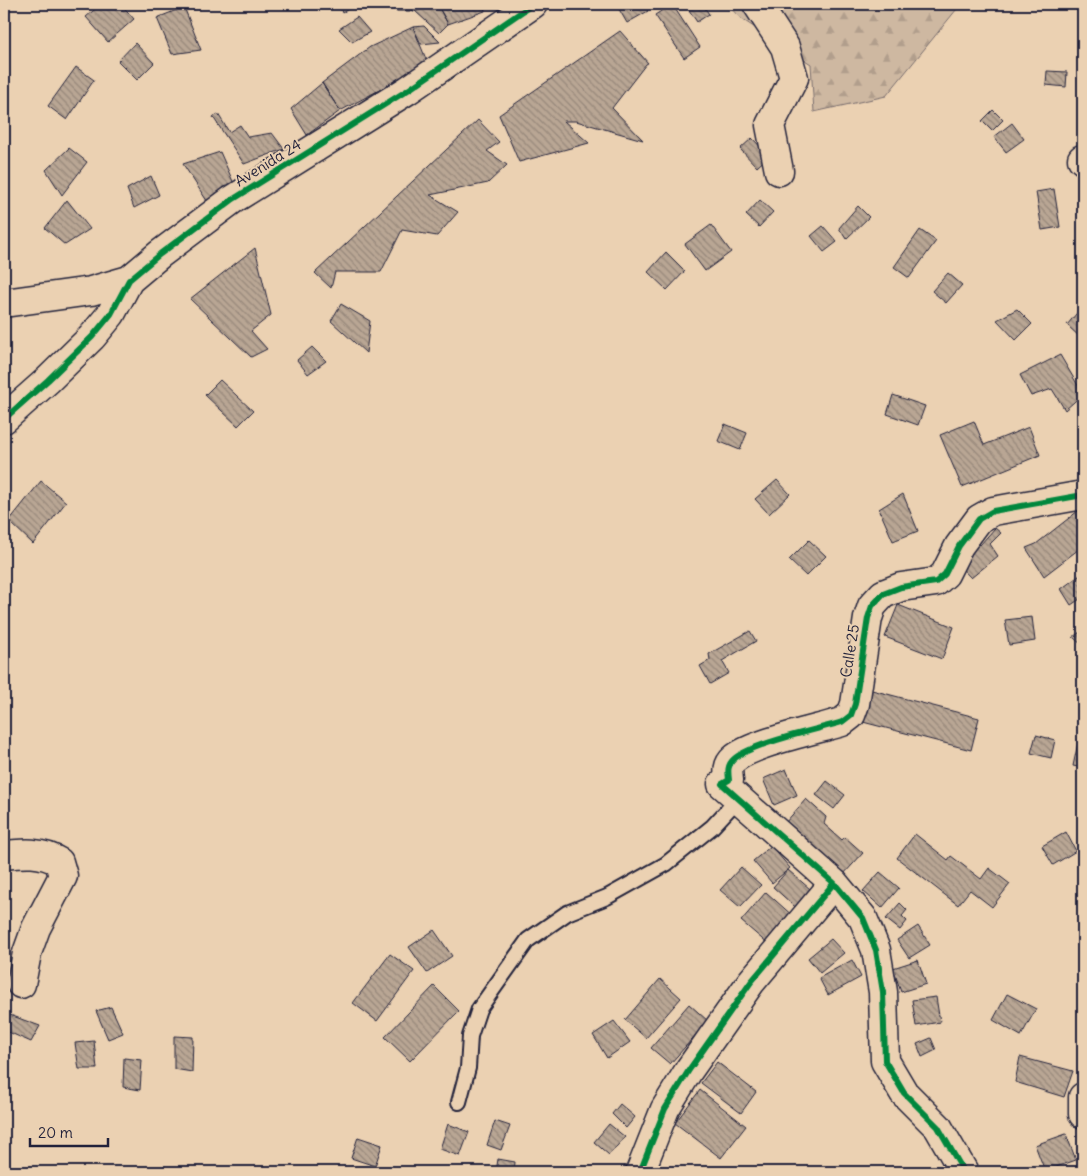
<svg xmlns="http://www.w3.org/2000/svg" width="1087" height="1176" viewBox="0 0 1087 1176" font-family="Delius,sans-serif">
  <defs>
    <pattern id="forest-firs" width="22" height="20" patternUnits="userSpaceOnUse" patternTransform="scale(1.25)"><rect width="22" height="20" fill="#ceb8a1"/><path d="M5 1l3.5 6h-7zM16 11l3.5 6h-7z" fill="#b19e8c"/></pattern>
    <pattern id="building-back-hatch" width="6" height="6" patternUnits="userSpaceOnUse" patternTransform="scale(1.25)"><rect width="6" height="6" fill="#b9a694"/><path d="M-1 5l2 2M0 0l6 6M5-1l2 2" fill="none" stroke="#96877a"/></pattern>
  </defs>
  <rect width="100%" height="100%" fill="#ebd1b2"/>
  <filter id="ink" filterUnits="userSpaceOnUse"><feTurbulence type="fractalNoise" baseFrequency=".02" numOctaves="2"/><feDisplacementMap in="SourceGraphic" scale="10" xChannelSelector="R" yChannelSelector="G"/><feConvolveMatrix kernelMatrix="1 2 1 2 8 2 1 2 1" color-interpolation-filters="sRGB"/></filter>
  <g filter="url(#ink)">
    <path fill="url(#forest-firs)" stroke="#786d6e" d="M727 4H961L886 96 814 112 811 64 740 18Z"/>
    <path fill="url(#building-back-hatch)" stroke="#22223b" d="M101 4H121L134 19 108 42 86 17Z
      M339 4H356L342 13Z
      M388 4H410L415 11H397Z
      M441 4H484L485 11 448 24 438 6Z
      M616 4H644L648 11 627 23Z
      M672 4 700 47 684 58 655 15Z
      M685 4H702L709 14 697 22Z
      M438 6 448 24 439 33 415 11Z
      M184 7 201 50 172 54 157 18Z
      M357 17 370 32 352 42 339 29Z
      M424 26 440 42 421 44 413 27Z
      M413 27 428 64 340 111 322 83 370 47Z
      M620 31 648 63 646 64 612 108 643 140 576 121H564L589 143 519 162 499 115Z
      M135 43 154 63 137 80 118 61Z
      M76 67 94 80 67 120 48 106Z
      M1047 71 1067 72 1066 87 1046 85Z
      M322 83 340 111 307 135 291 109Z
      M993 110 1003 120 992 131 982 121Z
      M218 114 229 132 240 125 248 137 272 133 284 149 244 164 213 117Z
      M478 120 499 142 487 151 507 165 488 183 430 195 458 212 437 236 402 230 381 272H335L331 288 315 273Z
      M1012 123 1024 139 1006 152 994 137Z
      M752 138 769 156 757 167 740 149Z
      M69 148 87 162 62 195 46 170Z
      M220 152 235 186 209 204 183 164Z
      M151 176 159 195 134 208 127 189Z
      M1054 189 1060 227 1042 230 1036 192Z
      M67 200 90 229 65 245 45 228Z
      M760 200 773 212 759 227 746 215Z
      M858 206 869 217 846 239 839 228Z
      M711 225 731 252 705 271 685 244Z
      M823 226 837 242 824 252 811 236Z
      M920 230 936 241 909 278 894 267Z
      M255 248 271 315 251 331 267 349 251 357 190 299Z
      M666 252 685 271 667 290 648 272Z
      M948 273 962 285 946 303 932 291Z
      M341 304 370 321 366 353 331 321Z
      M1081 308 1083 309V340L1067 325Z
      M1017 309 1032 324 1016 340 997 320Z
      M312 347 326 361 308 374 297 360Z
      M1060 355 1083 394 1065 410 1052 389 1031 396 1020 375Z
      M220 380 253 411 238 426 205 395Z
      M893 395 925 406 918 425 887 414Z
      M974 421 984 445 1029 427 1040 455 962 487 940 435Z
      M725 424 747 433 740 450 718 441Z
      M777 480 790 494 769 514 755 499Z
      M41 481 66 502 33 544 9 521Z
      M903 494 918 531 893 541 879 509Z
      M1078 511 1083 517V546L1044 576 1026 548 1036 544Z
      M995 528 1001 533 990 544 998 556 971 578 951 557 970 536 980 545Z
      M809 540 826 556 806 576 789 560Z
      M1083 573V597L1071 605 1061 589Z
      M898 605 954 627 942 659 885 637Z
      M1032 617 1035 641 1009 645 1005 620Z
      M1083 630V646L1073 637Z
      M750 631 756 641 722 661 729 673 710 684 700 666 710 660 709 654Z
      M868 689 979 718 971 750 859 721Z
      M1036 735 1055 740 1051 758 1031 753Z
      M1079 738 1083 739V768L1073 766Z
      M786 769 797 795 774 805 763 779Z
      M827 781 845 795 834 809 816 795Z
      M4 795 10 797 4 810Z
      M806 799 826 817 824 824 842 840 845 837 863 853 843 875 785 823Z
      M1083 829V849L1079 848Z
      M1066 832 1076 851 1053 865 1042 846Z
      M915 834 948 860 951 856 981 879 989 868 1010 884 992 907 970 890 958 905 897 858Z
      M771 846 790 868 772 883 753 861Z
      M741 867 761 885 740 907 720 890Z
      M788 870 817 895 802 913 773 887Z
      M880 872 899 888 882 908 863 891Z
      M766 892 794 917 769 945 741 921Z
      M900 903 907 910 902 916 907 921 900 930 886 919Z
      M918 926 930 945 909 958 897 940Z
      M434 930 452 956 427 973 409 947Z
      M831 939 844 953 820 973 808 958Z
      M390 954 414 971 377 1021 353 1003Z
      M852 960 861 977 828 995 819 978Z
      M918 960 926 984 901 992 893 968Z
      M660 979 681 998 646 1038 625 1020Z
      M434 986 459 1011 410 1061 385 1037Z
      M1007 994 1036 1009 1021 1036 993 1020Z
      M936 997 940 1022 916 1026 912 1000Z
      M689 1004 708 1021 670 1064 651 1048Z
      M111 1007 123 1033 108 1039 96 1011Z
      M10 1015 40 1026 31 1042 4 1030V1022Z
      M614 1021 630 1042 607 1058 593 1035Z
      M174 1036 193 1037 192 1072 174 1069Z
      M931 1038 936 1050 922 1057 917 1044Z
      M94 1041 97 1069H79L75 1043Z
      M1020 1057 1073 1071 1064 1097 1015 1082Z
      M124 1058 142 1060 140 1090 123 1087Z
      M717 1062 756 1092 741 1113 701 1083Z
      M700 1090 746 1126 721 1158 675 1123Z
      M620 1104 635 1117 626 1128 612 1114Z
      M495 1121 510 1126 501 1150 487 1145Z
      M448 1124 469 1132 460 1156 440 1149Z
      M609 1124 625 1137 609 1155 594 1142Z
      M1066 1134 1076 1160 1045 1171 1035 1145Z
      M358 1137 382 1145 375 1166 351 1158Z
      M498 1159 515 1162 514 1172H496Z"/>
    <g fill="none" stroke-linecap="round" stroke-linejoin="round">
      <g stroke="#22223b" stroke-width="18">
        <path id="service" d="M459 1102 468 1068 470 1036 479 1009 528 940 567 913 607 897 666 864 712 827 738 799"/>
      </g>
      <g stroke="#22223b" stroke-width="31">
        <path id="minor" d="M757 4 785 47 794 78 770 125 779 171
          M1082 159 1083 160
          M4 303 91 291 129 280
          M4 419 48 380 92 337 111 314 129 280 160 254 232 200 408 90 533 4
          M4 855C23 853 42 851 59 862L63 876 36 928 27 953 21 984
          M1083 1097V1114
          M640 1172 665 1109 689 1070 751 982 834 883
          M964 1172 938 1127 904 1093 885 1061 883 992 876 950 863 918 834 883 722 784 729 780C728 772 727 765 734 759 752 743 816 730 842 722L851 715 855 704 868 618 872 606 883 594 901 587 936 582 945 574 959 546 979 519 993 511 1083 495"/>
      </g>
      <use href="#service" stroke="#ebd1b2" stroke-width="14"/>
      <use href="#minor" stroke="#ebd1b2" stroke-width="28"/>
      <g stroke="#ebd1b2" stroke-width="9">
        <path id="cycleway" d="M4 419 48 380 92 337 111 314 129 280 160 254 232 200 408 90 533 4
          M640 1172 665 1109 689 1070 751 982 834 883
          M964 1172 938 1127 904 1093 885 1061 883 992 876 950 863 918 834 883 722 784 729 780C728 772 727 765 734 759 752 743 816 730 842 722L851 715 855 704 868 618 872 606 883 594 901 587 936 582 945 574 959 546 979 519 993 511 1083 495"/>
      </g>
      <use href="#cycleway" stroke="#00873e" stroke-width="6"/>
    </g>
  </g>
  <g text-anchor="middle" stroke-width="4" stroke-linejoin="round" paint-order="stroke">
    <g font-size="15" fill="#22223b" stroke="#ebd1b2">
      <text transform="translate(268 163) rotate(-32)" y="5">Avenida 24</text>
      <text transform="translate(850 651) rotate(-81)" y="5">Calle 25</text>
    </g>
  </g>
  <rect width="1087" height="1176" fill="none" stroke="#ebd1b2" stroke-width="20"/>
  <rect x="10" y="10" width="1067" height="1156" fill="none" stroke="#22223b" stroke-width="2" filter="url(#ink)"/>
  <path d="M30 1138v8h78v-8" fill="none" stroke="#22223b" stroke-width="2.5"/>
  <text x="38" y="1138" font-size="15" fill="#22223b" stroke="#ebd1b2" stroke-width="4" paint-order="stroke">20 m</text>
</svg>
